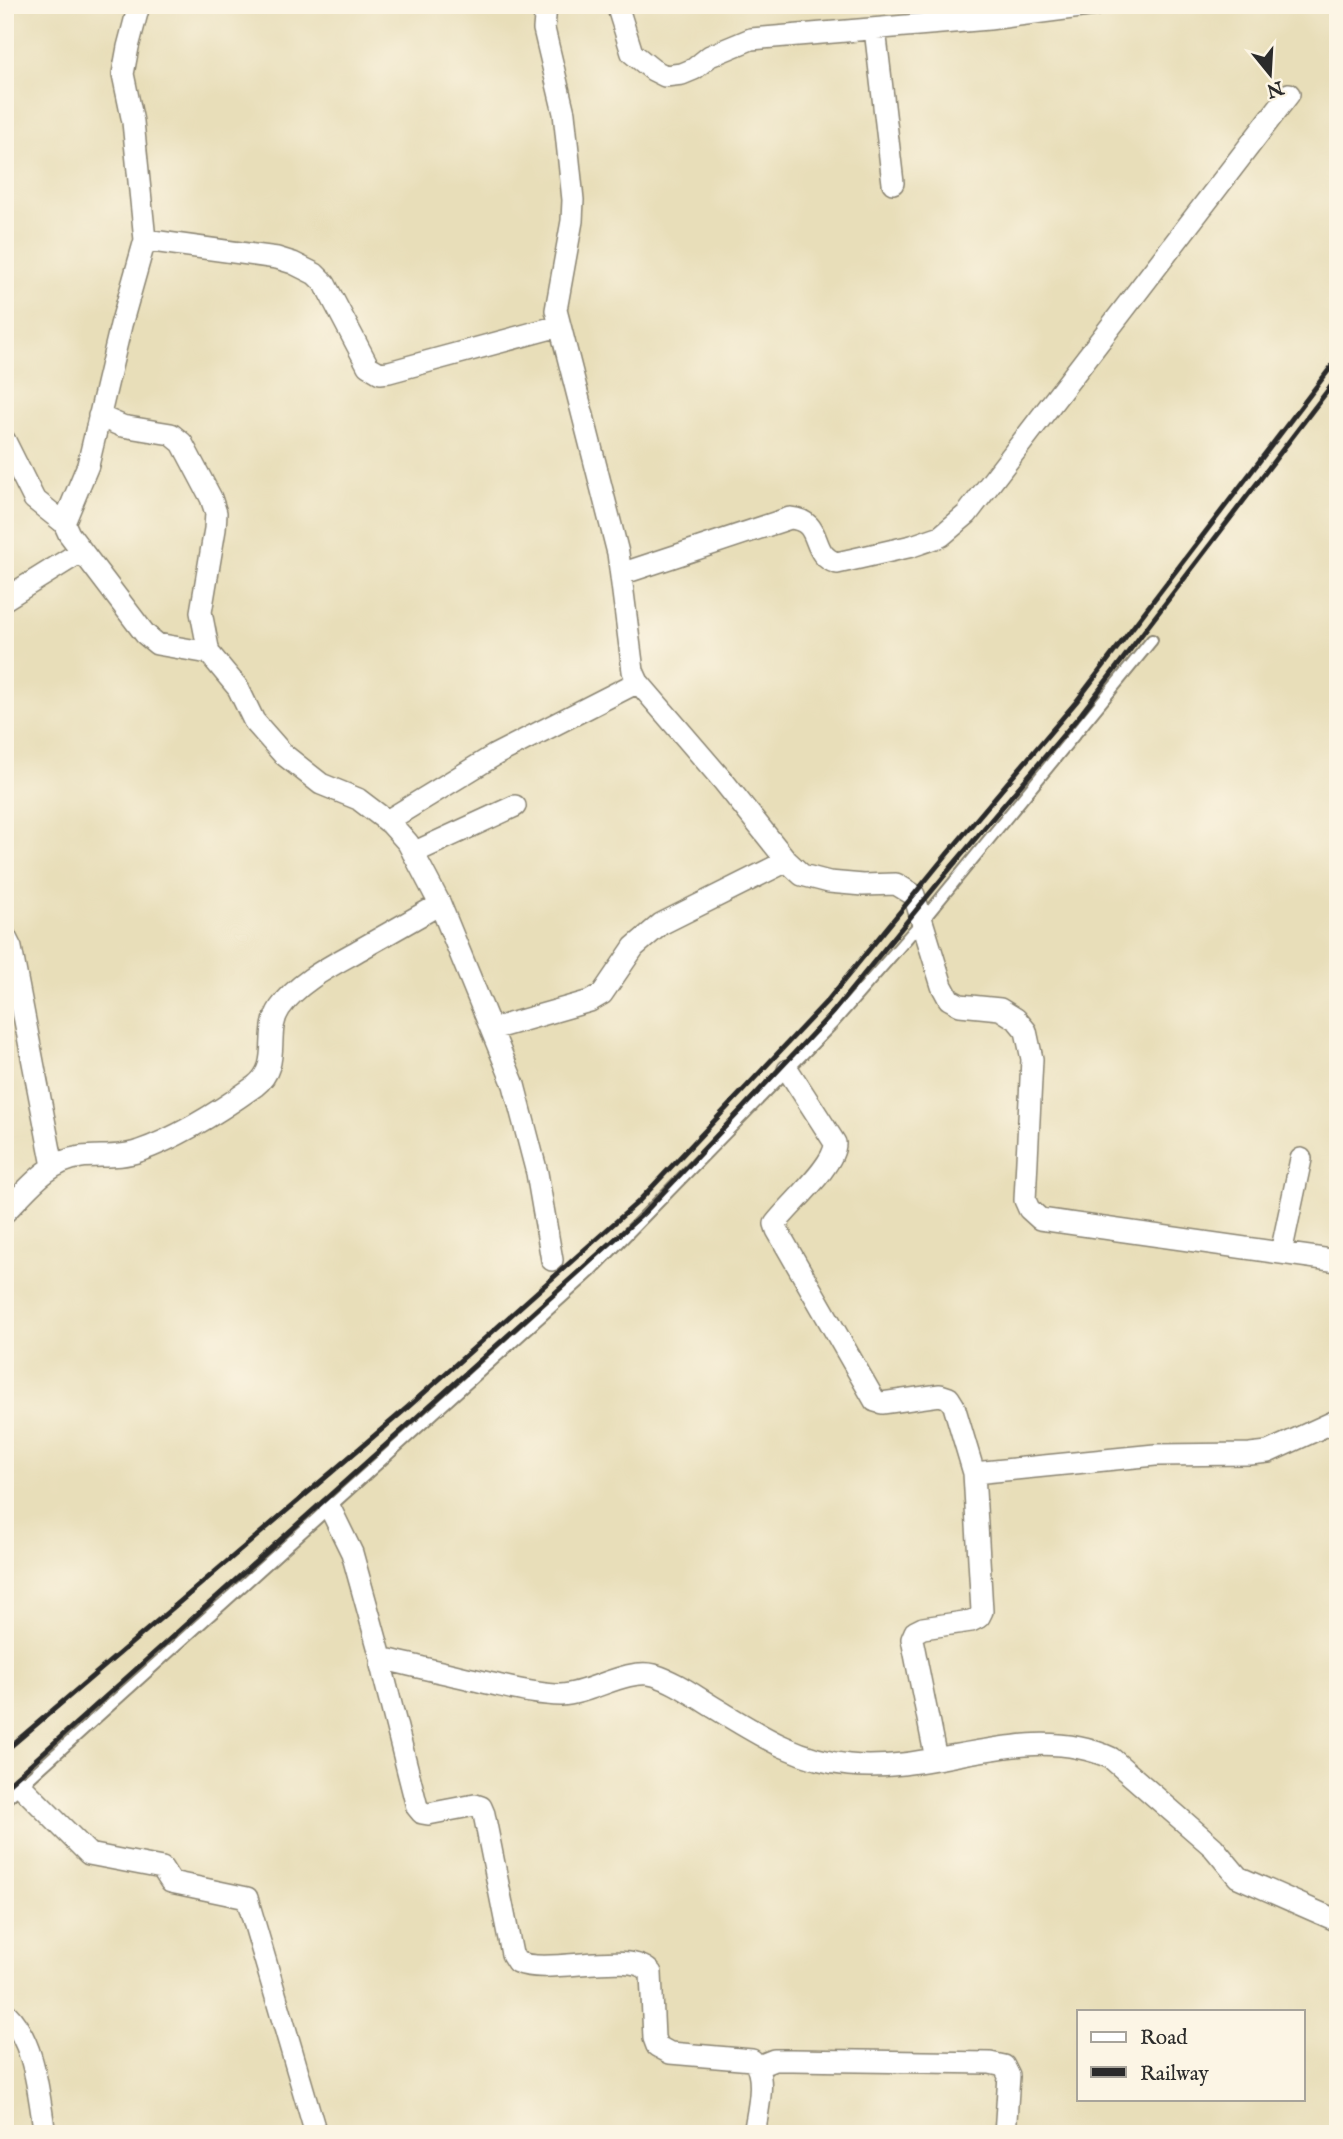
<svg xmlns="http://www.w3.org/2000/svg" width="1343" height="2139" viewBox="0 0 1343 2139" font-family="'IM FELL English',serif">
  <rect width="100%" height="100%" fill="#fcf5e5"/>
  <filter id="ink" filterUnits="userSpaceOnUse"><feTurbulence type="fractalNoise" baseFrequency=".0143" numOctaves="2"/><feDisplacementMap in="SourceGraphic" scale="14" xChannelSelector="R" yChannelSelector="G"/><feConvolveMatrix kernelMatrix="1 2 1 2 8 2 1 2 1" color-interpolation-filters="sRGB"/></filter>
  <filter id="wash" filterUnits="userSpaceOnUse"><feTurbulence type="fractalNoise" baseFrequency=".00686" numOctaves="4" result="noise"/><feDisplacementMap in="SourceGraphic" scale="28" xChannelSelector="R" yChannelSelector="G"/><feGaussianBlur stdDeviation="1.57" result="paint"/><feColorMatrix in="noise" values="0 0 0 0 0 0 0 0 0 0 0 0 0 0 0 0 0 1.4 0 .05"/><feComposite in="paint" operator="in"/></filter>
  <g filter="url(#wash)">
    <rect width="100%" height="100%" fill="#e8deb9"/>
  </g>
  <g filter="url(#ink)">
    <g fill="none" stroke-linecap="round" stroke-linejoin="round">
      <g stroke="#8a8472" stroke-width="14">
        <path id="service" d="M5 1800 590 1272 833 1023 923 920 1152 640"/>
      </g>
      <g stroke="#8a8472" stroke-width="24">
        <path id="minor" d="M139 5 128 47 123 74 133 122 145 240 121 325 88 465 64 523 69 534 145 634 157 644 209 653 238 688 254 721 283 754 321 784 358 799 391 824 408 843 440 904 514 1085 537 1173 552 1260
          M546 5 544 29 564 113 573 200 572 221 556 310 618 553 633 671 638 682 724 782 787 861 802 875 829 882 863 885 896 884 914 895 942 986 949 999 960 1005 1000 1009 1016 1019 1026 1031 1032 1059 1025 1200 1029 1209 1040 1219 1338 1261
          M617 5 632 53 653 70 665 76 682 74 694 69 710 56 751 39 989 19 1096 5
          M875 29 893 183
          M145 240 277 258 293 263 315 274 325 284 368 366 380 373 389 372 559 326
          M99 416 122 426 171 434 182 443 211 498 216 513 215 529 201 612 209 653
          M5 441 34 499 64 523
          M621 574 790 518C825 521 808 555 837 563L912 546 941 536 967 514 1289 94
          M5 599 82 551
          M387 821 495 755 638 682
          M413 853 515 806
          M5 936 11 948 53 1166
          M492 1029 590 1001 602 994 634 947 661 924 787 861
          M788 1070 835 1143C836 1165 789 1205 775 1224L777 1230 875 1401 882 1403 940 1395 949 1398 954 1406 974 1473 982 1611 979 1617 971 1621 923 1628 915 1632 912 1639 936 1759
          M5 1212C28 1189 48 1161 81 1157 100 1155 121 1158 139 1151 180 1137 220 1111 255 1086 283 1064 263 1033 280 1008 299 981 333 965 361 949 387 934 414 919 440 904
          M1281 1253 1301 1159
          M974 1473 1155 1455 1250 1454 1268 1452 1338 1420
          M330 1508 352 1553 382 1661
          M21 1786 89 1854 162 1868 171 1882 247 1898 316 2134
          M5 2012C36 2042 38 2093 45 2134
          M759 2066 774 2060H792L990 2063 1004 2066 1009 2076 1005 2134
          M754 2134C757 2114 768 2074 752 2060L670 2053 657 2046 654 2038 651 1973C633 1948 548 1976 517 1962L512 1954 484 1814 481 1807 475 1805 428 1814 422 1813 417 1807 381 1665 382 1661 389 1660C422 1668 455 1675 488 1683 511 1688 537 1695 561 1695 590 1694 626 1668 654 1675 674 1681 692 1694 710 1705 755 1732 795 1760 849 1765 936 1774 1028 1720 1111 1758L1213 1847 1238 1877 1338 1921"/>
      </g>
      <use href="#service" stroke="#fff" stroke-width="10"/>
      <use href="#minor" stroke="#fff" stroke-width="21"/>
      <path stroke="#2b2b2b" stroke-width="5" d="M5 1751 408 1407 638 1202 828 1000 948 853 1076 702 1338 358
        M5 1787 643 1214 833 1012 953 865 1081 714 1338 377"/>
    </g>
  </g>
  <rect width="1343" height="2139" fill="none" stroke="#fcf5e5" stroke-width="28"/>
  <rect x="1077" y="2010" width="228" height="91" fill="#fcf5e5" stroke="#a8a49b" stroke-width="2"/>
  <rect x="1091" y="2032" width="35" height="10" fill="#ffffff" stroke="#a8a49b" stroke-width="2"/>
  <text x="1140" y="2044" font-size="21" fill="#2b2b2b">Road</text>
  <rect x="1091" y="2067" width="35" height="10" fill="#2b2b2b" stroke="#a8a49b" stroke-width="2"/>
  <text x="1140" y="2080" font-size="21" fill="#2b2b2b">Railway</text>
  <g transform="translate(1270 74) rotate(162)" stroke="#fcf5e5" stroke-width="5" paint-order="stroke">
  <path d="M0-5L12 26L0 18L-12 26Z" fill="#2b2b2b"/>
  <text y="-10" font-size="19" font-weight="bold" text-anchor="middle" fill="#2b2b2b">N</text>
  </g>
</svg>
